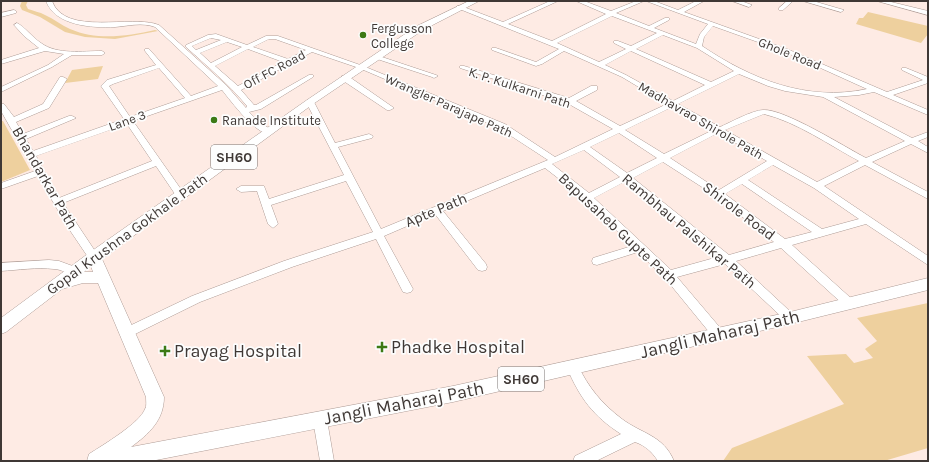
<svg xmlns="http://www.w3.org/2000/svg" width="929" height="462" viewBox="0 0 929 462" font-family="Karla,sans-serif">
  <rect width="100%" height="100%" fill="#feebe4"/>
  <path fill="#eed09e" d="M22 1H28L26 5 28 9C33 11 40 12 45 15 54 19 61 25 70 29 98 41 127 36 155 30L158 31 115 39 85 37 65 32 40 17 22 10 20 6Z
    M868 12 928 26V34L921 43 856 24 859 18H863Z
    M103 66 98 79 65 83 72 70Z
    M1 121H3L30 170 1 182Z
    M928 303V448L884 461H723L732 448 844 404 807 356 846 354 854 363 873 358 865 349 877 341 857 318Z"/>
  <g fill="none" stroke-linecap="round" stroke-linejoin="round">
    <g stroke="#ae9c96" stroke-width="1">
      <path id="minor" d="M46 1H52C65 37 132 14 159 25L226 85 246 108 247 106C229 84 207 66 186 47V45L208 35 216 34 247 45 266 36H278L363 66 505 124 555 157 613 129 567 103 460 68V66H464L569 98 591 86H597V90L576 101 620 126 667 104 622 77 564 51 542 64 536 66 492 50V48H496L536 62 559 49 457 8V6H461L503 22 550 1H558L508 24 552 41 606 14 576 1H584L611 11 636 1H644L616 13 649 26 665 18H669V20L654 28 696 44 700 34 708 24 646 1H654L678 10 696 1H704L684 12 787 49 887 92 923 80 902 70V68H906L928 77V83L893 95 928 110V115L874 92 859 95 834 97 912 138 928 132V137L918 141 928 147V153L911 144 872 162 928 192V199L865 165 824 186 928 256V265L866 224 792 245 853 300 855 303 853 306 849 308 845 306 781 248 736 261 794 315 796 318 794 321 790 323 786 321 725 264 677 277 722 330 724 334 722 338 718 339 714 338 665 278 638 252 597 265 593 264 592 261 593 258 632 246 585 199 545 168 443 211 486 264 487 267 486 270 482 271 478 270 435 214 384 236 413 289 411 292 407 293 403 292 376 239 292 267 200 302 127 338 123 337 121 333 123 329 192 296 284 261 373 232 346 181 271 205 278 224 273 228 268 224 257 191 241 192 236 189 241 186H264L269 199 344 175 306 102 307 100H313L314 102 335 143 369 134 373 136 372 138 338 147 381 229 548 160 499 128 359 68 312 52 241 90 254 105H256L309 75H313V77L261 109 249 112 259 122 272 130V134C257 137 231 101 222 90L133 121 185 195 183 197H177L156 166 63 203 99 257 98 260H90L67 226 38 176 1 189V183L35 171 1 111V104H4L14 117 43 104 60 77H63L67 79 49 108 16 122 23 134 69 116H72L76 118 26 139 33 151 124 119 101 86 107 80 156 65 145 51V49H149L191 96 218 86 155 27C142 22 128 26 115 27 92 28 55 26 46 1ZM612 16 657 33 631 46 618 41H614V43L626 49 599 62 557 43ZM713 26 783 51 867 89C807 102 751 79 702 46L704 37ZM663 35 697 48 734 71 711 82 636 49ZM211 38 221 40 196 50 192 46ZM269 39H275L306 50 288 59 253 47ZM227 42 242 47 211 63 200 53ZM248 49 283 62 238 86 215 66ZM631 51 705 85 673 101 626 75 605 65ZM159 68 185 98 130 117 109 86 113 84ZM739 74 768 86 785 91 823 97 905 141 866 158C845 147 783 108 763 110 753 110 729 123 720 127L678 104ZM672 107 713 130 664 154 625 130ZM764 114C797 122 829 145 859 161L817 182 725 130ZM127 124 152 161 59 198 36 156ZM619 133 657 158 627 173 590 147ZM718 133 767 161 719 190 670 158ZM584 150 620 177 589 193 552 164ZM663 162 716 196 774 242 729 255 633 178ZM773 165 814 188 859 219 822 229 748 180ZM626 181 718 257 671 270 594 198ZM742 184 812 232 785 239 725 194Z
        M732 1H741L752 5 749 7Z
        M787 1H793L783 10H779V8Z
        M803 1H813L844 10 841 12Z
        M877 1H887L928 11V15Z
        M14 10 16 11V13L1 17V13Z
        M17 23C25 27 33 38 41 43 57 55 83 51 102 51L105 53 102 55H72L52 67 1 92V87L48 65 64 54 45 51 1 64V60L39 48 24 36 14 25Z
        M376 55 436 75 438 76 434 78 432 77 374 58 373 57Z
        M342 76H348L394 108 390 110H387L342 80Z
        M49 260 59 261 78 268 79 271 78 274C70 276 62 269 54 269 37 267 18 270 1 271V263Z
        M573 362 577 364C589 388 601 403 622 419 642 434 663 435 674 461H658C652 452 646 446 635 442L596 461H573L575 456 621 434C593 416 580 398 567 368L569 364Z
        M320 413 325 415 327 420 334 461H320L313 420 315 415Z"/>
    </g>
    <g stroke="#ae9c96" stroke-width="1">
      <path id="major" d="M469 1H479L423 30 313 104 102 259 164 397C164 420 149 434 131 447L453 386 790 312 928 278V290L790 324 453 402 151 461H87L89 454C103 445 140 423 145 409 147 406 146 401 146 397L98 283H83L62 289 6 332 1 334V318L89 253 307 100 417 26ZM91 266 93 272H84Z"/>
    </g>
    <use href="#minor" fill="#fff" fill-rule="evenodd"/>
    <use href="#major" fill="#fff" fill-rule="evenodd"/>
  </g>
  <g fill="#3c7a16" stroke="#fdfdfd" stroke-width="1.5">
    <circle cx="363" cy="35" r="4"/>
    <circle cx="214" cy="120" r="4"/>
    <path d="M380 341h4v4h4v4h-4v4h-4v-4h-4v-4h4z"/>
    <path d="M163 345h4v4h4v4h-4v4h-4v-4h-4v-4h4z"/>
  </g>
  <g text-anchor="middle" stroke-width="3.5" stroke-linejoin="round" paint-order="stroke">
    <g font-size="13" fill="#3f3835" stroke="#fdfdfd" text-anchor="start">
      <text x="371" y="33">Fergusson<tspan x="371" dy="15">College</tspan></text>
      <text x="222" y="125">Ranade Institute</text>
    </g>
    <g font-size="13" fill="#3f3835" stroke="#fdfdfd">
      <text transform="translate(790 53) rotate(22)" y="5">Ghole Road</text>
      <text transform="translate(274 69) rotate(-28)" y="5">Off FC Road</text>
      <text transform="translate(520 87) rotate(18)" y="5">K. P. Kulkarni Path</text>
      <text transform="translate(449 105) rotate(24)" y="5">Wrangler Parajape Path</text>
      <text transform="translate(127 120) rotate(-20)" y="5">Lane 3</text>
      <text transform="translate(701 120) rotate(30)" y="5">Madhavrao Shirole Path</text>
    </g>
    <g fill="#fdfdfd" stroke="#787371" stroke-width="1">
      <rect x="211" y="145" width="46" height="24" rx="3"/>
      <rect x="498" y="367" width="46" height="24" rx="3"/>
    </g>
    <g font-size="14" font-weight="bold" fill="#3f3835">
      <text x="234" y="162">SH60</text>
      <text x="521" y="384">SH60</text>
    </g>
    <g font-size="15" fill="#3f3835" stroke="#fdfdfd">
      <text transform="translate(45 178) rotate(60)" y="5">Bhandarkar Path</text>
      <text transform="translate(436 210) rotate(-23)" y="5">Apte Path</text>
      <text transform="translate(739 211) rotate(37)" y="5">Shirole Road</text>
      <text transform="translate(618 229) rotate(43)" y="5">Bapusaheb Gupte Path</text>
      <text transform="translate(689 231) rotate(40)" y="5">Rambhau Palshikar Path</text>
      <text transform="translate(127 234) rotate(-36)" y="5">Gopal Krushna Gokhale Path</text>
    </g>
    <g font-size="18" fill="#3f3835" stroke="#fdfdfd">
      <text transform="translate(720 334) rotate(-13)" y="6">Jangli Maharaj Path</text>
      <text transform="translate(404 403) rotate(-11)" y="6">Jangli Maharaj Path</text>
    </g>
    <g font-size="18" fill="#3f3835" stroke="#fdfdfd" text-anchor="start">
      <text x="391" y="353">Phadke Hospital</text>
      <text x="174" y="357">Prayag Hospital</text>
    </g>
  </g>
  <rect width="929" height="462" fill="none" stroke="#3f3835" stroke-width="4"/>
</svg>
